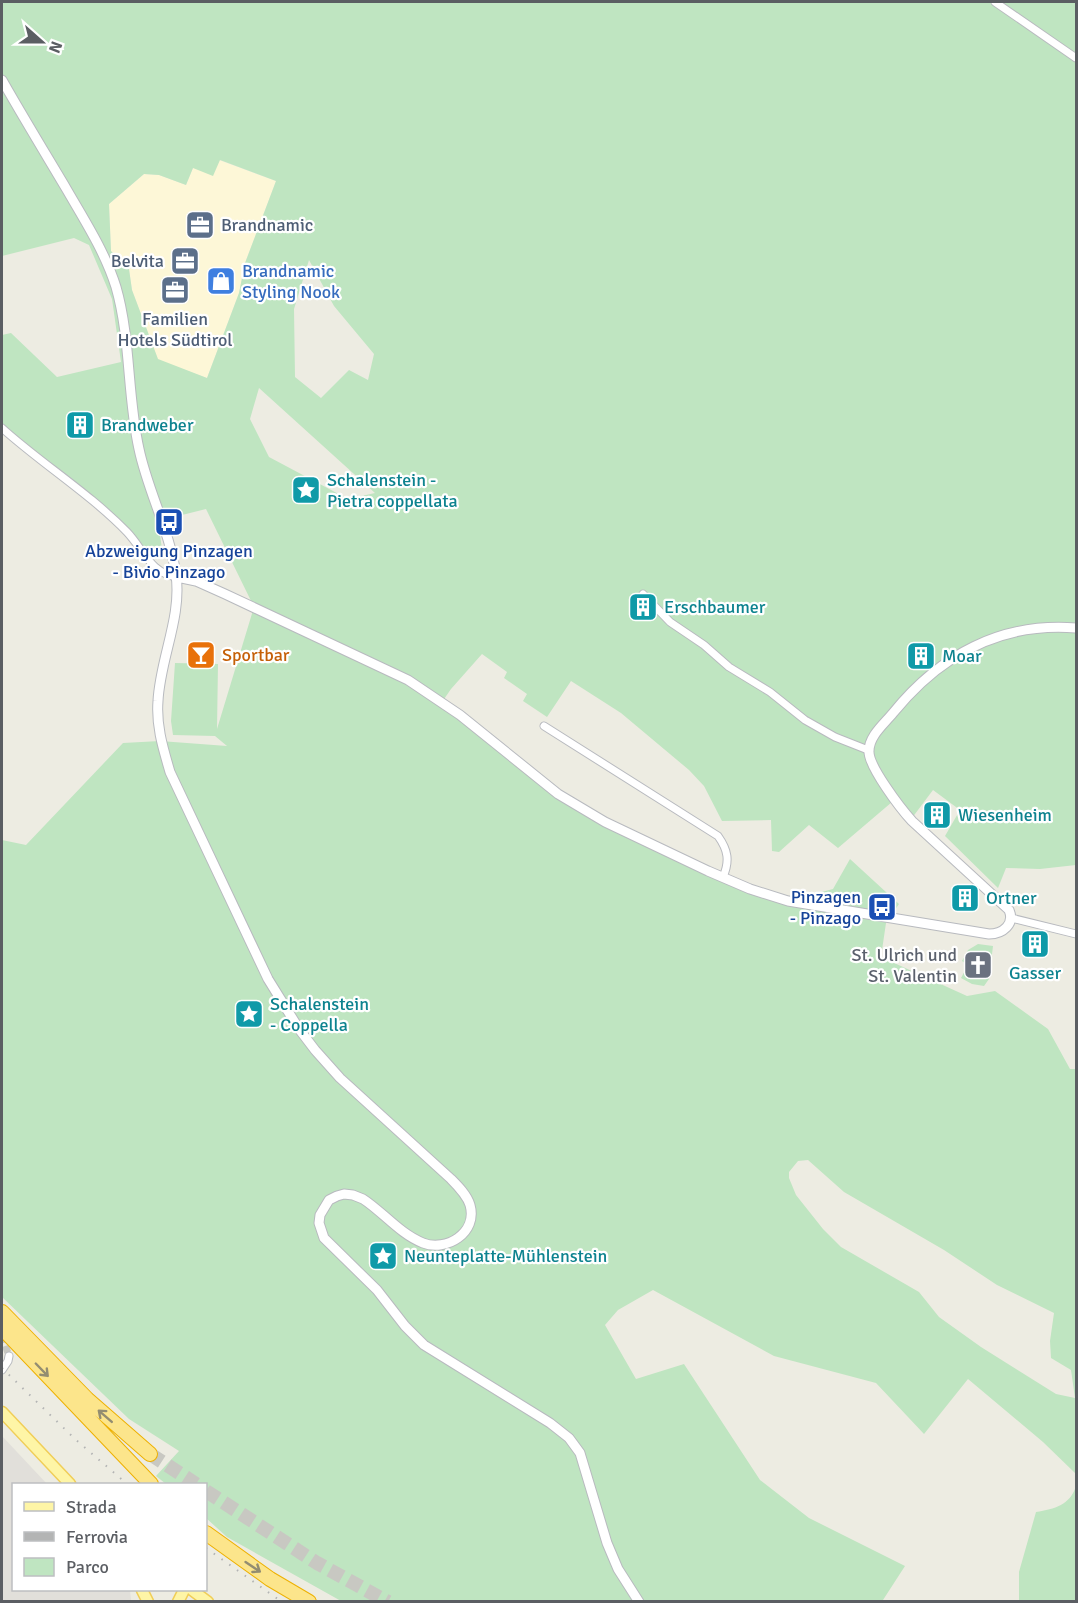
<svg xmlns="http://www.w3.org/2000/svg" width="1078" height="1603" viewBox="0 0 1078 1603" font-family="Signika,sans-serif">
  <rect width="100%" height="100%" fill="#edece2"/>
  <path fill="#fdf7d7" d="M219 160 276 181 245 263 239 293 207 378 158 360 132 290 129 269 111 251 109 204 144 174 159 175 186 185 193 168Z"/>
  <path fill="#e1dfda" d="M2 1436 47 1484H14V1590H130L131 1601H2Z"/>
  <path fill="#bfe5c1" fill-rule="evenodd" d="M2 2H1076V865L1040 869 1006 868 998 888 945 836 960 810 933 790 909 822 892 802 838 848 809 825 779 852 772 851 771 820 722 821 704 786 689 770 621 713 571 681 547 717 523 701 527 694 504 678 507 672 482 654 451 689 442 702 541 782 605 822 788 901 833 889 850 859 899 904 886 923 881 957 967 996 995 991 1048 1029 1070 1069H1076V1474L1043 1442 968 1379 924 1434 876 1383 774 1356 653 1290 618 1310 605 1325 636 1379 684 1364 760 1480 809 1518 905 1566 883 1600 865 1602 341 1601 227 1537 206 1518V1484H166L156 1476 179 1451 129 1419 2 1297V840L26 845 123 743 160 741 227 746 215 736 173 735 171 721 175 663 218 664 217 729 254 607 206 509 158 521 162 549 148 561 127 533 2 428V335L11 333 57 377 121 362 112 299 89 245 74 238 2 256ZM220 160 276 181 245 263 239 293 207 378 158 359 132 290 129 269 111 251 109 204 144 174 159 175 186 185 193 168 213 176ZM309 260 334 306 374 354 368 380 349 370 321 398 295 377 294 309ZM259 388 375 493 348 499 269 457 250 419ZM808 1160 844 1192 944 1250 997 1285 1054 1313 1050 1341 1051 1358 1071 1370 1075 1398 1056 1394 981 1347 939 1317 919 1292 841 1247 823 1229 796 1195 789 1178V1172L798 1161Z
    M978 944 993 946 989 979 984 986 972 984 961 978 968 965 962 961 968 950Z
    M1076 1486V1601H1019V1572L1036 1512C1055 1509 1070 1505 1076 1486Z"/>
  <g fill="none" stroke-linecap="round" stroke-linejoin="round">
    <path stroke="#c8c8c2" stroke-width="7" stroke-dasharray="7 3.5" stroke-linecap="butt" d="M2 1336 9 1356"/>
    <path stroke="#c8c8c2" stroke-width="14" stroke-dasharray="14 7" stroke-linecap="butt" d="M150 1454 196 1484
      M206 1491 317 1563 388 1602"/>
    <g stroke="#b8babf" stroke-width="9">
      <path id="minor" d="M995 2 1076 58
        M2 428C42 464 89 493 127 532 144 550 150 573 177 577
        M643 594 670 622 704 645 729 667 770 692 805 720 835 737 868 750
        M544 726 718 836C728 850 730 861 723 877
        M1011 918 1076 934
        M2 1370 8 1361 9 1356"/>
    </g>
    <g stroke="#b8babf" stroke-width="11">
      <path id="tertiary" d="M2 80C23 117 45 153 67 190 85 221 105 252 116 287 131 339 127 395 139 449 148 492 170 531 176 575 182 617 160 659 158 701 156 726 163 748 170 772L268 979 299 1029 315 1050 340 1078 451 1179C458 1186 467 1195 470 1205 478 1233 446 1252 423 1243 400 1234 383 1212 363 1199L353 1195 344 1194 337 1196 329 1200 320 1215 319 1223 324 1238 377 1290 405 1326 424 1345 550 1423 569 1438 580 1453 607 1543 618 1569 639 1602
        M177 577 196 581 225 594 408 680 460 715 558 794 605 822 708 871 750 889 788 901 989 934C1003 934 1015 924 1009 910L912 821C901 809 868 766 869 751 869 736 884 724 893 713 940 655 1001 622 1076 628"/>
    </g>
    <g stroke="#f0ce58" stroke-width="13">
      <path id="primary" d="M2 1412 70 1484
        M142 1590 148 1602
        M192 1590 208 1602
        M178 1602 184 1590"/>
    </g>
    <g stroke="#eeb102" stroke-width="16">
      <path id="motorway" d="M2 1312 87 1399 150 1454
        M2 1328 151 1484
        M206 1533 270 1579 309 1602"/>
    </g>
    <use href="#minor" stroke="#fff" stroke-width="7"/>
    <use href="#tertiary" stroke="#fff" stroke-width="9"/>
    <use href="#primary" stroke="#fef5a6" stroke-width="10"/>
    <use href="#motorway" stroke="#fce58b" stroke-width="14"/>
    <path stroke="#b3b4b4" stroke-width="2" stroke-dasharray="1.5 8" stroke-linecap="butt" d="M2 1368 75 1439 127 1484
      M206 1548 282 1602"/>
  </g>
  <defs><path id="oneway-shaft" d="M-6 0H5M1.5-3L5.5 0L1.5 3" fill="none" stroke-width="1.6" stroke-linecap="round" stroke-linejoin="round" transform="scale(1.5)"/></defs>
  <g stroke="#938d71">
    <use href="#oneway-shaft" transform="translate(42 1370) rotate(46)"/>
    <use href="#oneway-shaft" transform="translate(105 1416) rotate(-139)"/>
    <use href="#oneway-shaft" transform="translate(253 1567) rotate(34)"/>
  </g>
  <defs>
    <g id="office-square" transform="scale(1.5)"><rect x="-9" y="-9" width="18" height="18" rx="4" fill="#5c6f8a" stroke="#fff"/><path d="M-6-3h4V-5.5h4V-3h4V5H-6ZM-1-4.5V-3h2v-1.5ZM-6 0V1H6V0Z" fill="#fff"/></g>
    <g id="shop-square" transform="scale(1.5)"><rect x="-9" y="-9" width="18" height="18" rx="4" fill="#3f7fe0" stroke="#fff"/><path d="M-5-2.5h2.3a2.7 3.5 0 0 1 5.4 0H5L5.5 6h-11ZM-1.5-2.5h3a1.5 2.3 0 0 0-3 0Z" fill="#fff"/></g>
    <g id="building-square" transform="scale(1.5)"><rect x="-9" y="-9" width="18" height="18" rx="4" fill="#0f9aa8" stroke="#fff"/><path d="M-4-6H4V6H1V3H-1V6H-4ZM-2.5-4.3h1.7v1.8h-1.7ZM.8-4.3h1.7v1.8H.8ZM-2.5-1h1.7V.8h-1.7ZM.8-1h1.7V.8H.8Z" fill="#fff"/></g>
    <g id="sight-square" transform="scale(1.5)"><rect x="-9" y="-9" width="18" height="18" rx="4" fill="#0f9aa8" stroke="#fff"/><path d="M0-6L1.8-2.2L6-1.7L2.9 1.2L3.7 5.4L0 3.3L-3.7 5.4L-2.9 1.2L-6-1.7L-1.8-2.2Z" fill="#fff"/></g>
    <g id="bus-square" transform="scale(1.5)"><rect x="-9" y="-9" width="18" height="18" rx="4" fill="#1a4fb4" stroke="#fff"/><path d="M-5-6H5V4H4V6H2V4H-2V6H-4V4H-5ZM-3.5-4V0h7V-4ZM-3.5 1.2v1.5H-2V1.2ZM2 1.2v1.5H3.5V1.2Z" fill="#fff"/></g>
    <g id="bar-square" transform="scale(1.5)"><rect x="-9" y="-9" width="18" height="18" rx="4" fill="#e8710a" stroke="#fff"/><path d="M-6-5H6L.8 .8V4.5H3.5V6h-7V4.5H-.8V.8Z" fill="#fff"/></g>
    <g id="church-square" transform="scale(1.5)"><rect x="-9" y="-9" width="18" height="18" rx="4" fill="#6b7280" stroke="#fff"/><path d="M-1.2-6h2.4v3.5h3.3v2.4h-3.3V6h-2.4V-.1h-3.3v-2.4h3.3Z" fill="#fff"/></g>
  </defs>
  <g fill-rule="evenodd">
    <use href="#office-square" x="200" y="225"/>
    <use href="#office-square" x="185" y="261"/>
    <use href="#shop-square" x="221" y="281"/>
    <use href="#office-square" x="175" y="290"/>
    <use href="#building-square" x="80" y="425"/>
    <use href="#sight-square" x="306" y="490"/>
    <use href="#bus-square" x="169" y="522"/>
    <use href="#building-square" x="643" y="607"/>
    <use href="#bar-square" x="201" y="655"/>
    <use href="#building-square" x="921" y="656"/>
    <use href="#building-square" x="937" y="815"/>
    <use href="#building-square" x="965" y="898"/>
    <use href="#bus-square" x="882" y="907"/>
    <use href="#building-square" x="1035" y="944"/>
    <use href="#church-square" x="978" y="965"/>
    <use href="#sight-square" x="249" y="1014"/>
    <use href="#sight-square" x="383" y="1256"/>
  </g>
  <g text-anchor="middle" stroke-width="4.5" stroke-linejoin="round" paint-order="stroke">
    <g font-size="18" fill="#4e5e75" stroke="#fff" text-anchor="start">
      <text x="221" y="231">Brandnamic</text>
      <text x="164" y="267" text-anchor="end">Belvita</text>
      <text x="175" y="325" text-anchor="middle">Familien<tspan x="175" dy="21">Hotels Südtirol</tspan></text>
    </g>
    <g font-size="18" fill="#366cbe" stroke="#fff" text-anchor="start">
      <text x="242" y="277">Brandnamic<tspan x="242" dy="21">Styling Nook</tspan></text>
    </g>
    <g font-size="18" fill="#0d838f" stroke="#fff" text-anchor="start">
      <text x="101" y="431">Brandweber</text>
      <text x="327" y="486">Schalenstein -<tspan x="327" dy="21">Pietra coppellata</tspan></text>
      <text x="664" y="613">Erschbaumer</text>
      <text x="942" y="662">Moar</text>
      <text x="958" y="821">Wiesenheim</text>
      <text x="986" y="904">Ortner</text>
      <text x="1035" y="979" text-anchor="middle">Gasser</text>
      <text x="270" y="1010">Schalenstein<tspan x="270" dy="21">- Coppella</tspan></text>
      <text x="404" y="1262">Neunteplatte-Mühlenstein</text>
    </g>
    <g font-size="18" fill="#164399" stroke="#fff">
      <text x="169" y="557">Abzweigung Pinzagen<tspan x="169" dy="21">- Bivio Pinzago</tspan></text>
      <text x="861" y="903" text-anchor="end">Pinzagen<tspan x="861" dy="21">- Pinzago</tspan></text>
    </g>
    <g font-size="18" fill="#c56008" stroke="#fff" text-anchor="start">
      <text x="222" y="661">Sportbar</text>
    </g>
    <g font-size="18" fill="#5b616d" stroke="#fff" text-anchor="end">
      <text x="957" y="961">St. Ulrich und<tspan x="957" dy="21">St. Valentin</tspan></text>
    </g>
  </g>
  <rect width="1078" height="1603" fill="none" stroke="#5b5e63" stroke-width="6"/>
  <rect x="12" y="1483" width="195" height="108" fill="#ffffff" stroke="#bdbfc1" stroke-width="1.5"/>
  <rect x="24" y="1502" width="30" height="9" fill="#fef5a6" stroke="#bdbfc1" stroke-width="1.5"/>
  <text x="66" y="1513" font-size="18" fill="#5b5e63">Strada</text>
  <rect x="24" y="1532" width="30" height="9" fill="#b3b4b4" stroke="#bdbfc1" stroke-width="1.5"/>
  <text x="66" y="1543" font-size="18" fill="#5b5e63">Ferrovia</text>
  <rect x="24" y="1558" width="30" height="18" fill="#bfe5c1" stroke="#bdbfc1" stroke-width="1.5"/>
  <text x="66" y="1573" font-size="18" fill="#5b5e63">Parco</text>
  <g transform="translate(42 42) rotate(111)" stroke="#ffffff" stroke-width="4.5" paint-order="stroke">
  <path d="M0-4.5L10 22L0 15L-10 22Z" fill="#5b5e63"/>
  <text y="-9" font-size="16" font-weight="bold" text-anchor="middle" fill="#5b5e63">N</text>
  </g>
</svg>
